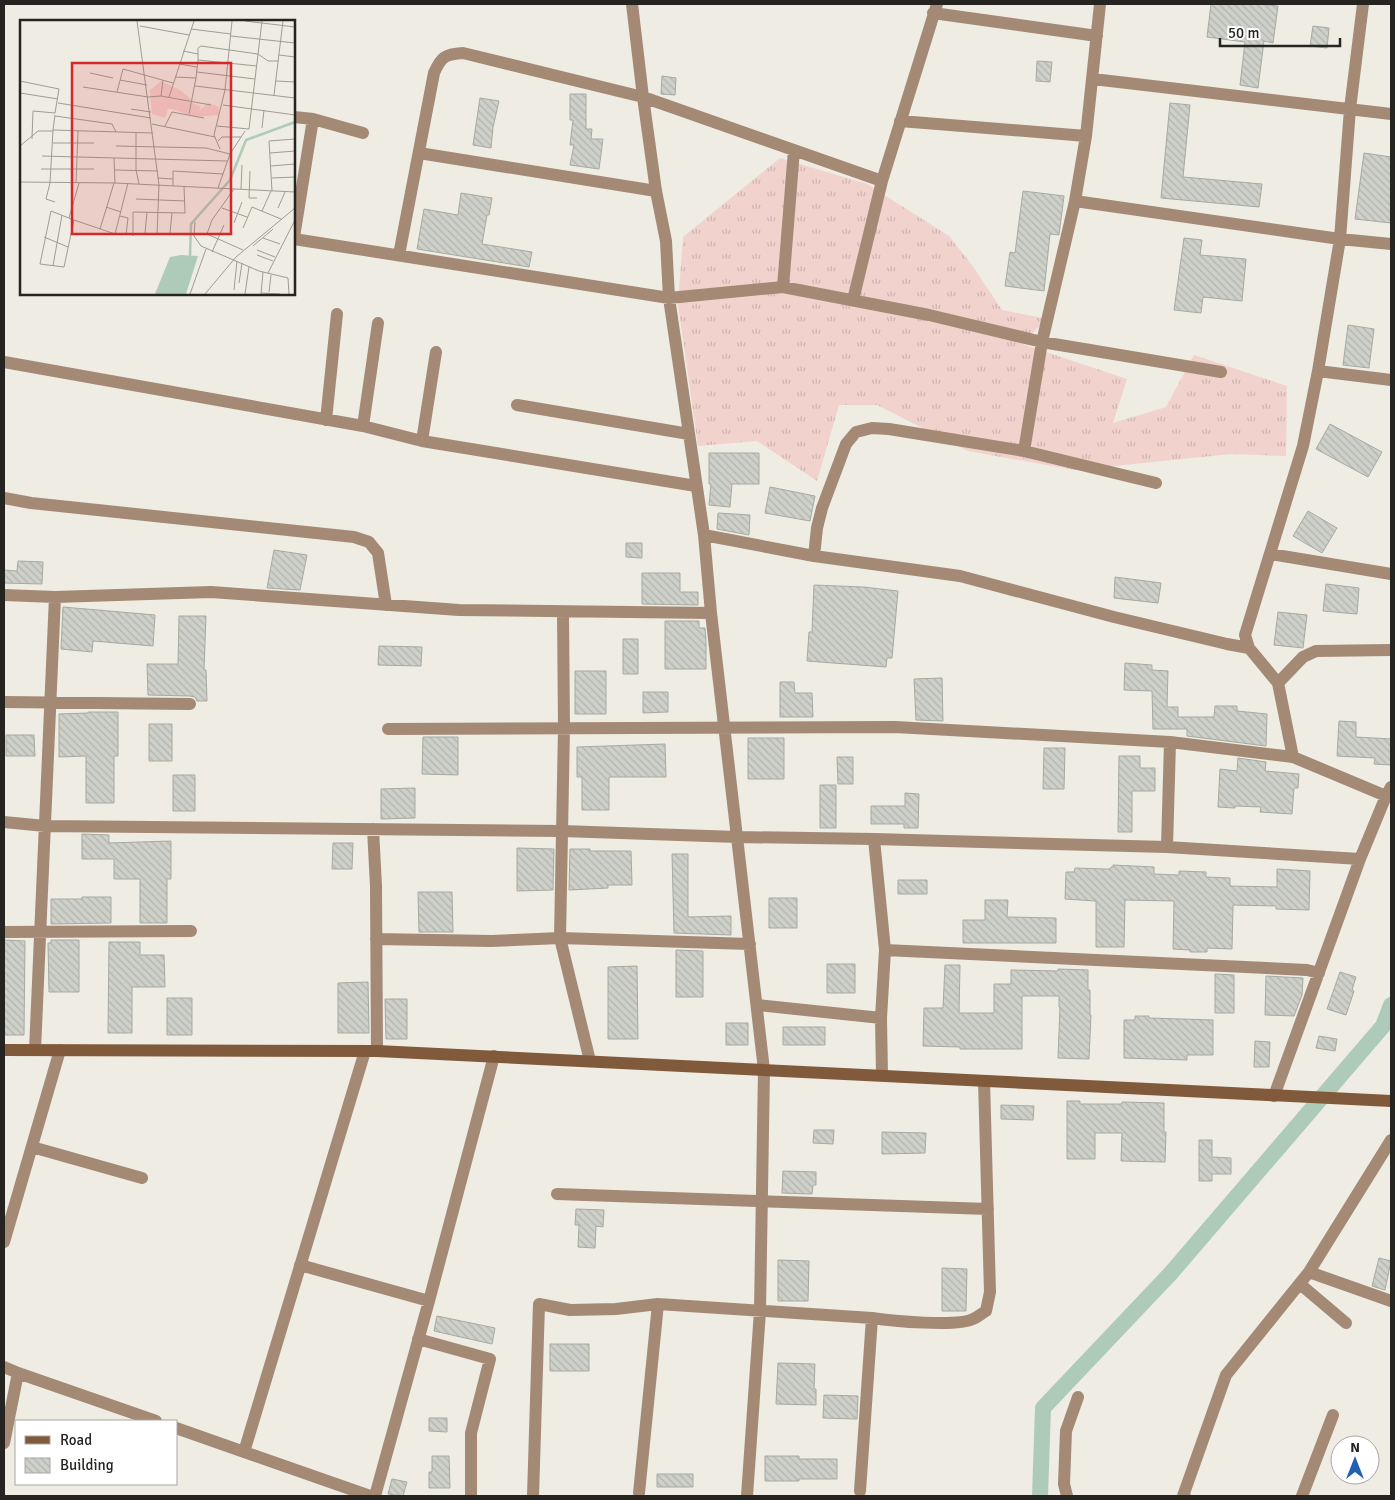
<svg xmlns="http://www.w3.org/2000/svg" width="1395" height="1500" viewBox="0 0 1395 1500" font-family="Signika,sans-serif">
  <defs>
    <pattern id="grass-tufts" width="24" height="20" patternUnits="userSpaceOnUse" patternTransform="scale(1.25)"><rect width="24" height="20" fill="#f1d2cd"/><path d="M3 7l-1-3M5 7V3M7 7l1-3M15 17l-1-3M17 17v-4M19 17l1-3" fill="none" stroke="#ceb4b0"/></pattern>
    <pattern id="building-back-hatch" width="6" height="6" patternUnits="userSpaceOnUse" patternTransform="scale(1.25)"><rect width="6" height="6" fill="#ced1c9"/><path d="M-1 5l2 2M0 0l6 6M5-1l2 2" fill="none" stroke="#b1b3ac"/></pattern>
  </defs>
  <rect width="100%" height="100%" fill="#eeece3"/>
  <path fill="url(#grass-tufts)" d="M780 158 867 184 949 236 972 265 1002 310 1046 319 1022 344 1127 379 1113 423 1166 407 1194 355 1287 386 1286 456 1231 454 1075 470 968 451 877 405H839L817 481 757 441 698 446 678 304 683 237Z"/>
  <g fill="none" stroke-linecap="round" stroke-linejoin="round">
    <path stroke="#aecbb9" stroke-width="16" d="M1040 1496 1043 1408 1171 1273 1383 1026 1391 1005"/>
  </g>
  <path fill="url(#building-back-hatch)" stroke="#a6aaa1" d="M1211 4H1259L1278 6 1273 43 1264 41 1258 88 1240 85 1245 42 1207 37Z
    M1313 26 1329 28 1327 48 1310 46Z
    M1037 61 1052 62 1050 82 1036 81Z
    M662 76 676 78 675 95 661 94Z
    M570 94H586V129H592L591 139H603L599 169 570 165 574 145H570L573 120H570Z
    M480 98 499 101 493 127 491 148 473 145Z
    M1170 103 1190 105 1183 177 1262 184 1259 207 1161 198Z
    M1364 153 1391 157V223L1355 219Z
    M1023 191 1064 196 1059 235 1050 234 1044 291 1005 286 1010 252 1015 253Z
    M461 193 492 198 489 215H487L482 244 532 252 529 267 417 249 424 209 458 215Z
    M1184 238 1202 240 1200 255 1246 259 1242 301 1203 297 1201 313 1174 310Z
    M1348 325 1374 329 1369 368 1343 365Z
    M1330 424 1382 452 1368 477 1316 449Z
    M709 453H759V484H732L730 507 709 505 711 484H709Z
    M770 487 815 496 810 521 765 513Z
    M1308 511 1337 528 1322 553 1293 536Z
    M718 513 750 515 749 535 717 529Z
    M626 543H642V558L626 557Z
    M274 550 307 555 300 590 267 588Z
    M18 561 43 562 42 584 4 583V570L17 571Z
    M642 573H680V592H698V605L642 604Z
    M1115 577 1161 583 1158 603 1114 598Z
    M1326 584 1359 588 1357 614 1323 611Z
    M814 585 863 587 898 591 892 658H887L886 667 807 661 809 632H812Z
    M63 607 155 615 153 646 93 641 92 652 61 649Z
    M1278 612 1307 615 1303 648 1274 645Z
    M179 616H206L204 670H206L207 701H197L195 697 190 696 148 695 147 664H178Z
    M665 621H699V628H705L706 642V669H665Z
    M623 639H638V674H623Z
    M379 646 422 647 421 666 378 665Z
    M1125 663 1152 665V670L1168 671 1167 707H1178V717H1214L1215 706H1237V711L1267 714 1266 746 1187 736V729H1153L1152 691 1124 690Z
    M575 671H606V714H575Z
    M942 678 943 721 916 720 914 679Z
    M780 682H794L795 693H812L813 717H780Z
    M643 692H668V712L643 713Z
    M88 712H118V756H114V803H86V756L59 757V714L88 713Z
    M1339 721 1356 722V737L1391 739V765L1374 764 1375 758 1337 756Z
    M149 724H172V761H149Z
    M6 735H34L35 756H6Z
    M423 737H458V775L422 774Z
    M748 738H784V779H748Z
    M665 744 666 777H609V810H582V777H577V747Z
    M1044 748H1065L1064 789H1043Z
    M1119 756H1140V768H1155V791H1132V832H1118Z
    M837 757H853V784H838Z
    M1238 758 1266 762 1265 771 1299 774 1298 788H1294L1292 814 1260 812 1261 807 1235 806V808L1218 807 1220 769 1237 771Z
    M173 775H195V811H173Z
    M820 785H836V828H820Z
    M415 788V818L381 819V789Z
    M905 793 919 794 918 828H904V824H871V806H905Z
    M82 834 109 835V843L171 841V879H167V923H140V879H114V859H82Z
    M333 843H353L352 869H332Z
    M517 848 554 849 553 890 517 891Z
    M570 849H590V851H631L632 885H608V888L569 890Z
    M672 854H688V917L731 916V935L674 933Z
    M1113 865 1154 867V874L1179 875V871L1206 872V877L1230 878V886L1277 887V869L1310 871 1309 910 1276 909V906L1233 905 1232 949 1207 948V952H1190V950L1173 949 1174 901 1125 900 1124 947H1096V901L1065 899 1066 872H1074L1075 868 1105 869H1110L1111 867H1113Z
    M898 880H927V894H898Z
    M418 892H452L453 932H419Z
    M82 897H111V923L51 924V899H82Z
    M769 898H797V928H769Z
    M985 900H1008L1007 917 1056 918V943H963V920H985Z
    M4 940 25 941 24 1035H4Z
    M51 940H79V992H49L48 943H51Z
    M109 942H140V955H164L165 987H132V1033H108Z
    M676 950 703 951V997H676Z
    M827 964H855V993H827Z
    M945 965H960L959 1013H994V984H1011V970L1058 971V969L1088 970V990H1090V1015H1091L1089 1059 1058 1058 1060 1007H1059V996H1022V1049H960V1047L923 1046 924 1008H943Z
    M637 966 638 1039H608V967Z
    M1340 972 1356 977 1352 990 1354 991 1346 1015 1327 1009Z
    M1215 974 1234 975V1013H1215Z
    M1266 976 1303 978 1302 995 1294 1016 1265 1015Z
    M368 982 369 1033H338V983Z
    M167 998H192V1035H167Z
    M385 999H407V1039H386Z
    M1135 1016H1149V1018L1213 1020V1055H1187V1060L1124 1058V1020H1135Z
    M726 1023H748V1045H726Z
    M783 1027H825V1045H783Z
    M1319 1036 1337 1039 1335 1051 1316 1048Z
    M1255 1041 1270 1042 1269 1067H1254Z
    M1067 1101H1080V1104H1122V1102L1164 1103V1132H1166L1165 1162 1121 1161 1122 1133H1095V1159H1067Z
    M1001 1105 1034 1106 1033 1120 1001 1119Z
    M814 1130H834L833 1144 813 1143Z
    M882 1132 926 1133 925 1153 882 1154Z
    M1199 1140H1212V1157L1231 1158V1174H1212V1181H1199Z
    M783 1171 816 1172V1185H813L812 1194 782 1193Z
    M576 1209 604 1210 603 1227 596 1226 595 1248 578 1247 579 1225H575Z
    M1379 1258 1391 1261 1385 1290 1372 1286Z
    M778 1260 809 1261 808 1301H778Z
    M942 1268 967 1269 966 1311H942Z
    M437 1316 495 1328 492 1344 434 1331Z
    M550 1344H589V1371H550Z
    M778 1363 815 1364 814 1389H816V1405L776 1404Z
    M824 1395 858 1396 857 1419 823 1418Z
    M429 1418H447V1432L429 1431Z
    M432 1456H449L450 1488H429V1472H432Z
    M765 1456H799V1459H837V1479H799V1481H765Z
    M657 1474H693V1487H657Z
    M392 1479 407 1482 403 1496 388 1494Z"/>
  <g fill="none" stroke-linecap="round" stroke-linejoin="round">
    <path stroke="#a48974" stroke-width="12" d="M632 4 643 97 656 191 666 241 669 298 704 535 711 613 764 1070 760 1311 747 1496
      M933 13 1097 36
      M1093 79 1391 114
      M294 117 313 119 363 133
      M900 121 1086 136 1075 201 1042 342 1024 451
      M1086 136 1100 4
      M419 153 656 191
      M1075 201 1340 239 1391 244
      M294 237 313 119
      M294 239 669 298 783 287 929 315 1042 342 1221 372
      M399 255 434 73C441 57 445 54 463 53L643 97 882 181
      M783 287 794 150
      M853 300 882 181 937 4
      M4 362 363 426 422 441 696 486
      M1318 371 1391 380
      M517 405 689 434
      M326 420 337 314
      M363 426 378 323
      M422 441 436 352
      M4 498 31 503 354 537 369 542 378 553 386 605
      M704 535 814 556 960 576 1114 617 1227 644 1249 648
      M1270 554 1391 574
      M814 556 817 528 822 508 846 444 856 432 872 428 889 429 1024 451 1156 483
      M4 595 55 597 211 592 459 610 711 613
      M563 612 564 728 560 938 590 1061
      M1278 683 1303 657 1316 651 1391 650
      M4 702 190 704
      M388 729 895 727 1170 742 1293 757 1386 796
      M1293 757 1278 683 1249 648 1245 635 1303 446 1318 371 1340 239 1350 109 1363 4
      M4 822 45 826 562 831 737 837 874 839 1167 847 1360 859
      M373 829 376 886 377 1051
      M874 839 885 950
      M1167 847 1170 742
      M4 932 191 931
      M376 939 491 941 560 938 750 944
      M758 1005 881 1018
      M35 1050 55 597
      M882 1075 881 1018 885 950 1307 970 1319 973
      M1274 1096 1360 859 1386 796 1391 787
      M32 1147 142 1178
      M557 1194 988 1209
      M4 1242 60 1050
      M300 1265 429 1301
      M1309 1272 1391 1301
      M1300 1284 1346 1323
      M418 1339 490 1359 471 1433V1496
      M4 1367 18 1373 4 1443
      M18 1373 156 1421
      M176 1428 370 1496
      M244 1452 365 1051
      M860 1491 872 1318
      M639 1493 658 1304
      M375 1496 429 1301 494 1056
      M533 1496 539 1304 570 1310 616 1309 658 1304 872 1318C891 1321 958 1327 973 1319 978 1317 982 1313 986 1311L990 1292 984 1081
      M1067 1496 1064 1484 1066 1431 1078 1397
      M1185 1496H1183L1226 1375 1309 1272 1391 1140
      M1302 1496 1333 1415"/>
    <path stroke="#805a3a" stroke-width="12" d="M4 1050 377 1051 1391 1101"/>
  </g>
  <g transform="translate(20 20)">
    <rect width="275" height="275" fill="#eeece3"/>
    <path d="M141 61 160 70 171 79 169 82 181 86 179 91 188 83 199 87V95L175 97 152 89H148L145 98 132 94 130 70Z" fill="#f1d2cd"/>
    <path d="M161 235 178 236 166 274H135L150 237Z" fill="#aecbb9"/>
    <path fill="none" stroke="#aecbb9" stroke-width="2.5" d="M170 236 171 204 210 160 226 120 275 102"/>
    <path fill="none" stroke="#9e9c95" stroke-width="1" d="M117 1 139 165 137 215M225 1 275 7M120 6 169 15M171 9 211 14M211 16 275 23M163 31 178 34M259 35 275 37M178 40V28L181 26 238 34 248 41H258M159 44 177 47M177 52 235 59M70 53 93 58M275 56V76M155 57 176 58 169 94M176 58 178 40 237 46M100 60 127 65M0 61 39 69 35 93 13 91 12 119M256 61 275 62M175 66 275 78M63 67 128 77 141 76 191 85M97 72 103 49 153 63M0 73 38 79M254 75 263 1M141 76 143 60M149 77 174 1M38 83 131 98M203 85 275 95M111 89 131 92M35 96 92 104 96 112M132 104 195 117M145 106 152 92 184 98M197 106 229 109 242 1M242 108 244 90M33 110 35 95M116 113V150L119 164M198 121 202 117H221M33 123H74M0 126 18 111H33M96 126 186 128 210 134M200 129 194 115 205 70 212 1M250 133 275 131M22 136 207 141M94 138 95 163M251 146 275 144M21 149H74M95 150 138 151M230 151 229 178H237M138 158 153 159M252 158 275 157M0 162 95 163 275 172M56 163 58 111M153 166V151L203 154M198 168 210 134 225 111M214 169 192 200 187 214 223 230M221 169 222 145M252 171 249 121 275 119M116 179 165 181M35 182 26 179 30 163 33 110 133 113M86 187 101 192M202 188 227 197M258 188 265 172M31 191 54 200 44 247 20 244ZM242 191 251 171M100 196 108 198 106 215M49 198 59 163M54 200 95 214 108 163M175 202 174 216 181 226 239 251 268 258 269 274M214 203 222 182M223 208 232 187 261 199M80 209 94 163M125 213 127 192M150 213 152 193M113 216V192L165 193 164 166M24 217 48 227M243 218 260 224M233 226 253 209M237 230 255 237M192 232 204 205M237 235 253 241M33 246 42 195M248 253 275 200M219 263 222 243M214 270 217 241M249 272 251 255M241 273 260 274M170 274 186 229M185 274 216 237 275 188M225 274 229 247M241 274 243 252"/>
    <path fill="#d62828" fill-opacity="0.15" stroke="#d62828" stroke-width="2.5" d="M52 43H211V214H52Z"/>
    <rect width="275" height="275" fill="none" stroke="#252421" stroke-width="2.5"/>
  </g>
  <rect width="1395" height="1500" fill="none" stroke="#252421" stroke-width="10"/>
  <rect x="15" y="1420" width="162" height="65" fill="#ffffff" stroke="#a8a7a6"/>
  <rect x="25" y="1436" width="25" height="8" fill="#805a3a" stroke="#a8a7a6"/>
  <text x="60" y="1445" font-size="15" fill="#252421">Road</text>
  <rect x="25" y="1458" width="25" height="15" fill="url(#building-back-hatch)" stroke="#a8a7a6"/>
  <text x="60" y="1470" font-size="15" fill="#252421">Building</text>
  <g transform="translate(1355 1460)"><circle r="24" fill="#ffffff" stroke="#a8a7a6"/>
  <path d="M0-4L9 19L0 12L-9 19Z" fill="#2260b1"/>
  <text y="-8" font-size="14" font-weight="bold" text-anchor="middle" fill="#252421">N</text>
  </g>
  <path d="M1220 38v8h120v-8" fill="none" stroke="#252421" stroke-width="2.5"/>
  <text x="1228" y="38" font-size="15" fill="#252421" stroke="#ffffff" stroke-width="4" paint-order="stroke">50 m</text>
</svg>
